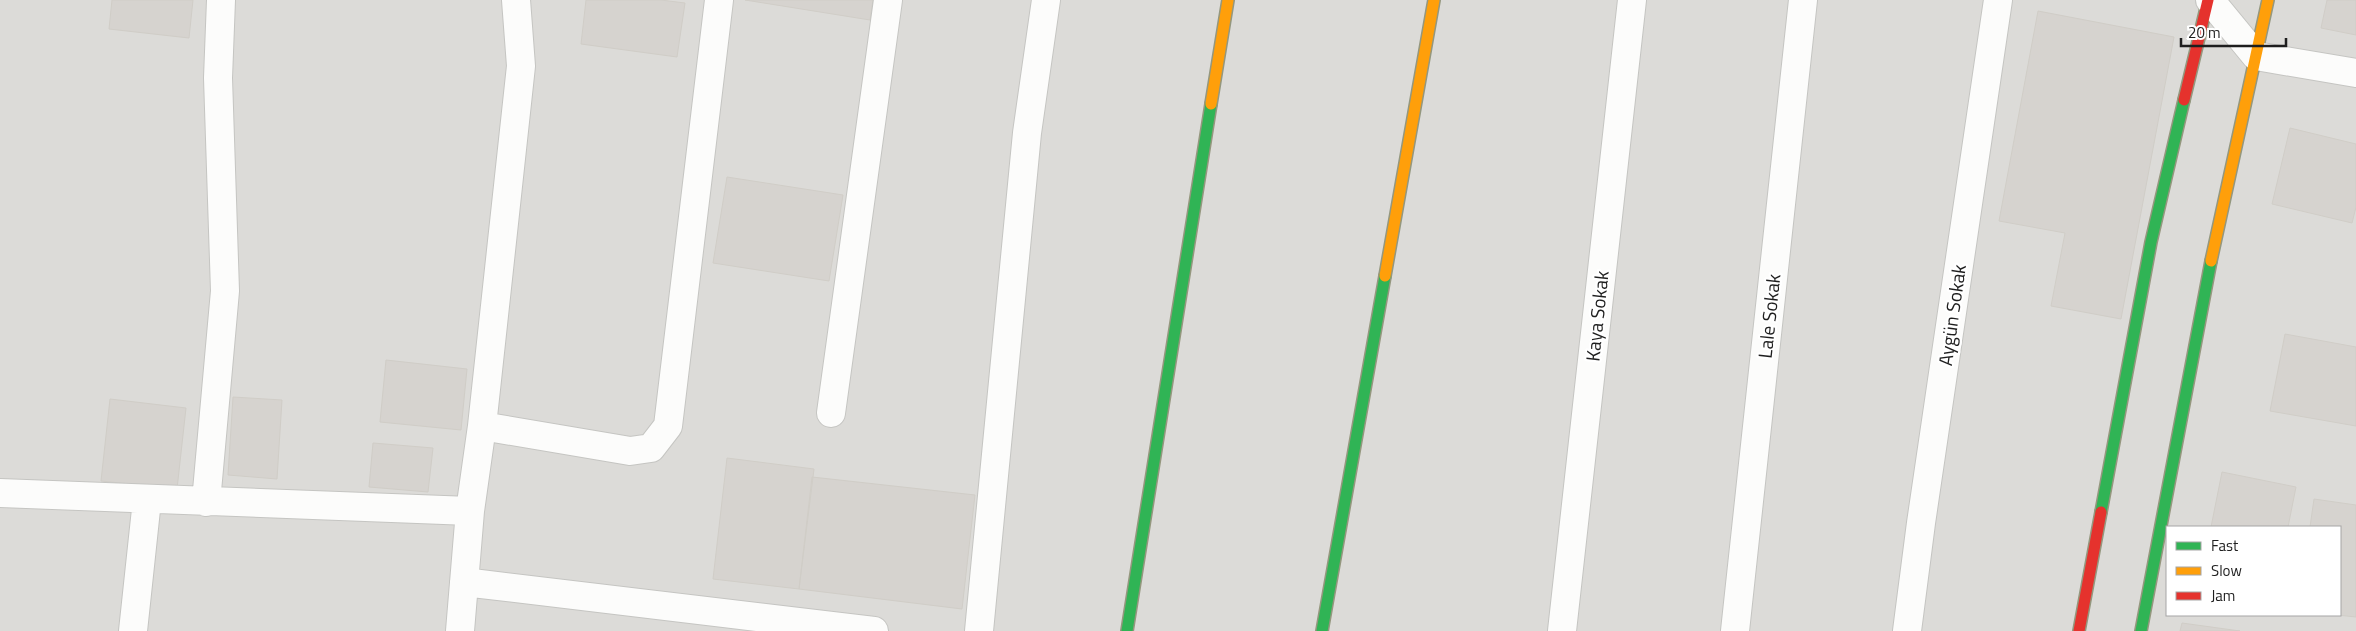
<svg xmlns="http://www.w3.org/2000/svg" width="2356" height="631" viewBox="0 0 2356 631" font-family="'Titillium Web',sans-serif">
  <rect width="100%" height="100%" fill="#edece6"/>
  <path fill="#dcdbd8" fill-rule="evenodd" d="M0 0H2356V631H0ZM2167 527H2340V615H2167Z"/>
  <path fill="#d6d3cf" stroke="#d0cdc7" d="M112 0H193L189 38 109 29Z
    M586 0H661L685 3 677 57 581 44Z
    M745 0H873L870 20Z
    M2327 0H2356V35L2321 28Z
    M2038 11 2174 37 2121 319 2051 306 2065 233 1999 221Z
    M2290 128 2356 144V207L2352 223 2272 204Z
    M727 177 843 195 829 281 713 263Z
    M2285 334 2356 347V426L2270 411Z
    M386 360 467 369 461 430 380 422Z
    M233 397 282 400 277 479 228 475Z
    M110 399 186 408 177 489 101 481Z
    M373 443 433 448 428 492 369 487Z
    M727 458 814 469 799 589 713 579Z
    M2222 472 2296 487 2288 527H2211Z
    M812 477 975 495 962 609 799 589Z
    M2314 499 2356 505V617L2337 615H2340V527H2310Z
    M2182 623 2240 631H2180Z"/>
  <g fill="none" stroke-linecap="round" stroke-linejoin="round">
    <g stroke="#c5c5c2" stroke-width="30">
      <path id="street" d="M2210 0 2256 56 2356 73
        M831 413 888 0
        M482 426 630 451 651 448 668 426 719 0
        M0 493 470 511
        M206 502 225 291 218 78 221 0
        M464 582 874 631
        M133 631 147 500
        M460 631 470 511 482 426 521 66 516 0
        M979 631 1027 133 1046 0
        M1562 631 1632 0
        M1735 631 1803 0
        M1907 631 1921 523 1998 0"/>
    </g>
    <g stroke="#94977e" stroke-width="14">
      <path id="fast" d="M2101 512 2151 242 2184 100
        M1127 631 1211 104
        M1322 631 1385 276
        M2141 631 2211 261"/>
    </g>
    <g stroke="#94977e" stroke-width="14">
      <path id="slow" d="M1211 104 1228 0
        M2211 261 2268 0
        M1385 276 1434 0"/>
    </g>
    <g stroke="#94977e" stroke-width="14">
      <path id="jam" d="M2184 100 2208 0
        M2079 631 2101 512"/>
    </g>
    <use href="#street" stroke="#fcfcfb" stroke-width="28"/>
    <use href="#fast" stroke="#30b455" stroke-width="11"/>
    <use href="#slow" stroke="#ff9f0a" stroke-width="11"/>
    <use href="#jam" stroke="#e5322d" stroke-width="11"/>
  </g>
  <g text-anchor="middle" stroke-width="4.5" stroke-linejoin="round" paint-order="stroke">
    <g font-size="19" fill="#1e1e1e" stroke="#fff">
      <text transform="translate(1952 315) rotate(-82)" y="7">Aygün Sokak</text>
      <text transform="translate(1597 316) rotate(-84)" y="7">Kaya Sokak</text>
      <text transform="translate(1769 316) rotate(-84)" y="7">Lale Sokak</text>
    </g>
  </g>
  <rect x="2166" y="526" width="175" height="90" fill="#ffffff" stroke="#a5a5a5"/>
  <rect x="2176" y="542" width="25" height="8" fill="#30b455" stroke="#a5a5a5"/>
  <text x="2211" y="551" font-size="15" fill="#1e1e1e">Fast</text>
  <rect x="2176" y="567" width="25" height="8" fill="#ff9f0a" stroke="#a5a5a5"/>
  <text x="2211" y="576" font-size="15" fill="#1e1e1e">Slow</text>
  <rect x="2176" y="592" width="25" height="8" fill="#e5322d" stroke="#a5a5a5"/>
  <text x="2211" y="601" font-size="15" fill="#1e1e1e">Jam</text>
  <path d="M2181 38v8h105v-8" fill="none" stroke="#1e1e1e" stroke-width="2.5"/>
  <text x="2188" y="38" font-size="15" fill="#1e1e1e" stroke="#ffffff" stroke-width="4" paint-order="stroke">20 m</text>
</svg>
